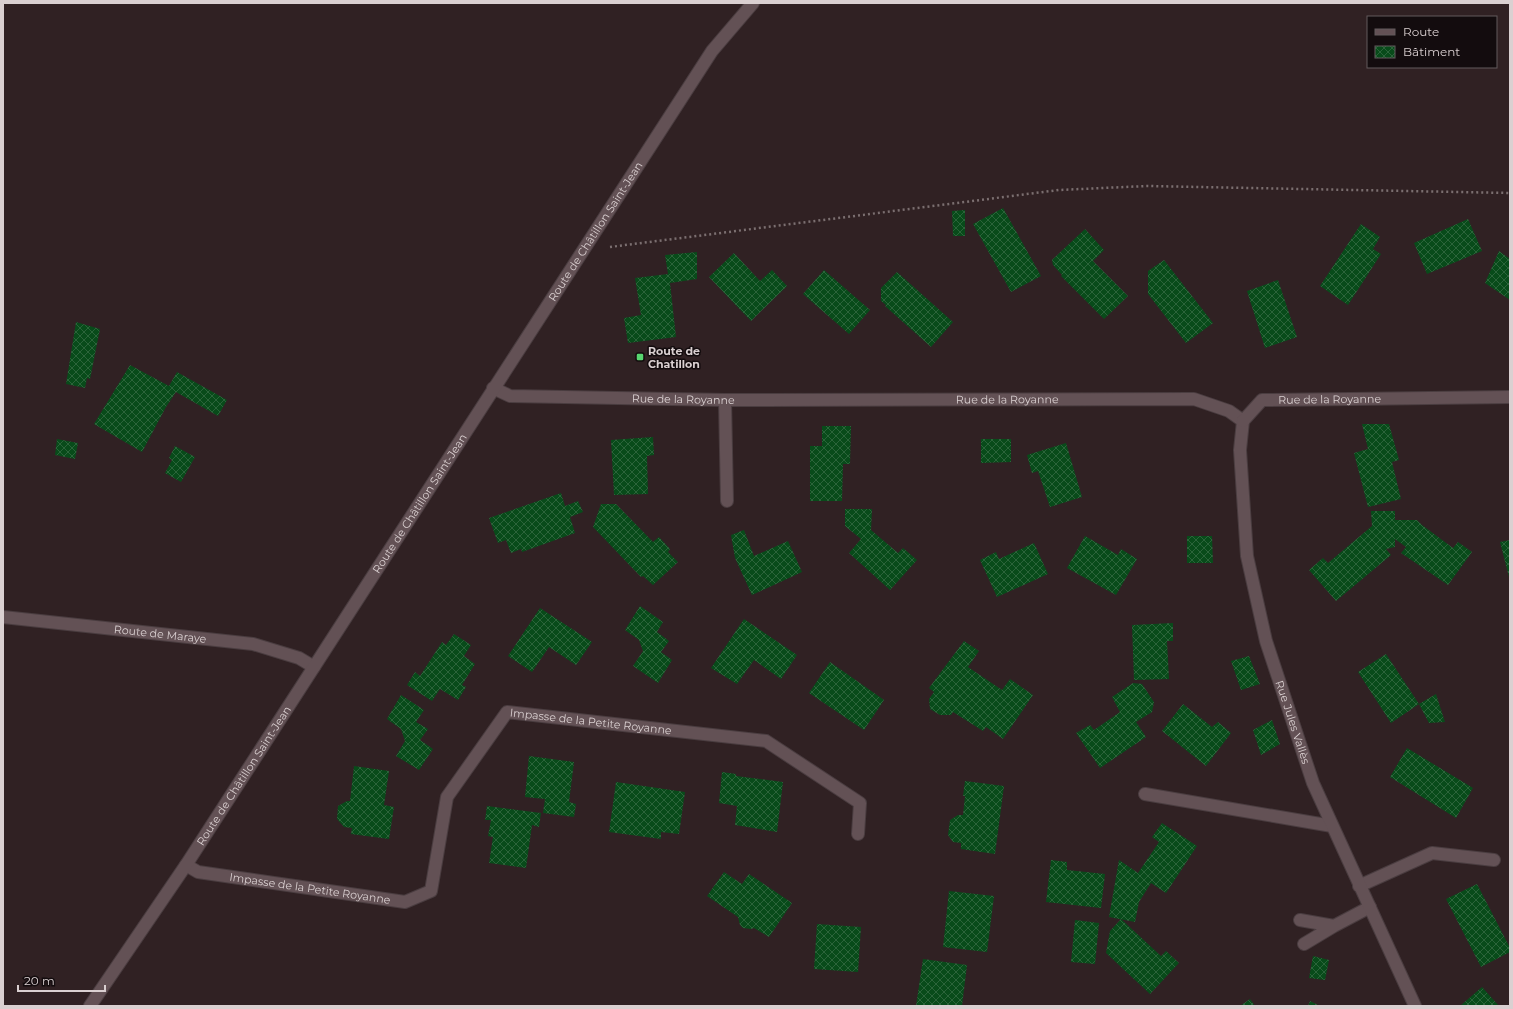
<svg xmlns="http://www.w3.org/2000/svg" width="1513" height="1009" viewBox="0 0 1513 1009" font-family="Montserrat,sans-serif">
  <defs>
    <pattern id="building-cross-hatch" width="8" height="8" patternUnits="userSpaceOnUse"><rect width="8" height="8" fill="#084b1a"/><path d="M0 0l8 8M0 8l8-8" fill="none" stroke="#2b643a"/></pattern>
  </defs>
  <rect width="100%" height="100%" fill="#302123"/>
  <path fill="url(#building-cross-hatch)" d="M1003 208 1041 276 1011 292 973 224Z
    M965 210V236H953L952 211Z
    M1468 219 1482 251 1427 274 1414 243Z
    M1361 224 1380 237 1373 249 1381 254 1348 305 1320 286Z
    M1085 229 1104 250 1093 261 1128 296 1104 319 1061 276 1062 275 1053 265 1052 260Z
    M1499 251 1510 259V300L1485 283Z
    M697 252V279L670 283 676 337 628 343 624 318 641 315 635 278 668 274 665 255Z
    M734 253 760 281 772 270 787 286 751 321 709 277Z
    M1164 260 1213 323 1186 343 1148 294V271Z
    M824 270 870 310 849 334 803 294Z
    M897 272 953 322 931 347 885 306 886 305 881 301V288Z
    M1278 280 1297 337 1265 348 1247 291Z
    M76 322 100 329 90 379 87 378 85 388 66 384Z
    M130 365 169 386 177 372 227 400 218 416 176 392 166 407 142 452 94 424Z
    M1362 424H1389L1399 460 1392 462 1401 499 1368 507 1354 453 1368 449Z
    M822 426H851L850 464H843L842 501H810V446H822Z
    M653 437 654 455 647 456 648 494 614 495 611 440Z
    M57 439 78 443 75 459 55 455Z
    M981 439H1011V462L981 463Z
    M1066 443 1082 497 1050 507 1038 471 1032 473 1027 455Z
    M175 446 195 457 181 482 165 473 172 460 169 458Z
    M561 493 565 506 578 501 583 512 570 517 575 533 522 552 521 549 511 553 506 540 498 543 489 518Z
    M601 504H616L653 542 659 537 670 549 668 552 678 562 653 585 643 576 641 577 593 527Z
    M845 509H872L871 530 898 553 903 548 917 560 890 590 849 553 861 539 845 526Z
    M1371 511H1395V520H1417L1422 525 1453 548 1458 542 1472 552 1448 585 1401 553 1406 547 1395 539V547L1386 549 1391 555 1336 601 1309 570 1323 558 1328 563 1372 526Z
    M744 530 754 556 788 541 802 572 752 595 735 558 731 535Z
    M1085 536 1118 555 1121 549 1137 559 1116 595 1067 568Z
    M1187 536H1212L1213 563H1187Z
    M1510 540V577H1509L1500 542Z
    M1034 543 1048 574 997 597 980 560 996 552 999 559Z
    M640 606 663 622 657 632 669 641 661 652 672 660 658 683 633 666 643 651 639 640 625 630Z
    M540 608 592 642 576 665 549 647 532 672 508 656Z
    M744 619 797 655 781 679 754 660 737 684 711 668Z
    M1173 623V641H1167L1169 679 1134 680 1132 625Z
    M454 634 471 645 464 656 475 664 462 685 466 687 458 700 440 689 432 701 407 685 415 672 420 676 442 642 446 645Z
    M964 641 979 651 968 667 1002 690 1010 679 1033 695 1003 739 986 727 983 731 953 712 951 715H940L930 709 929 699 934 692 929 688Z
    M1386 654 1419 704 1391 723 1358 672Z
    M1249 656 1260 684 1241 690 1231 661Z
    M830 662 884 700 864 730 809 693Z
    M1133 683 1142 684 1154 702 1152 712 1136 722 1146 737 1100 768 1076 733 1090 725 1094 730 1120 712 1112 697Z
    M1436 694 1445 722 1429 723 1419 704Z
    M401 695 424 710 416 722 428 729 420 740 433 749 419 770 396 756 405 741 401 729 387 719Z
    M1183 704 1212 727 1218 722 1231 733 1206 766 1162 731Z
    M1272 720 1280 744 1261 755 1253 730Z
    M1407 748 1473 788 1456 818 1390 777Z
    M529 756 574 762 569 802 576 804 574 817 543 813 545 799 525 797Z
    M354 766 389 771 384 805 394 807 389 839 351 834 352 828 344 827 337 819 338 806 347 801H350Z
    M722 772 736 774V776L783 782 777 832 735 825 737 806 719 803Z
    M965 781 1004 786 995 854 961 849V843L953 842 948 835 950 820 958 815H963L965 796H963Z
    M616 782 685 792 679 834 661 832V839L609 832Z
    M487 806 541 813 539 827 532 825 526 868 489 863 493 837 488 836 491 820H485Z
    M1162 823 1197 846 1166 893 1151 883 1139 902 1135 922 1109 917 1119 860 1138 873 1159 842 1152 837Z
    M1051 860 1067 862V870L1105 874 1101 908 1046 902Z
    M724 872 742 884 749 874 792 903 769 937 754 928 751 929 743 928 740 925 738 917 707 896Z
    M1477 884 1510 948V952L1481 967 1446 899Z
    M949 891 994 896 987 952 943 947Z
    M1121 919 1161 956 1166 951 1179 963 1150 994 1106 953 1110 931Z
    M1075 920 1099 923 1095 964 1071 962Z
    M817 924 861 927 858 972 814 969Z
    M1313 956 1329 960 1325 980 1309 978Z
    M923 959 967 965 962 1006H916Z
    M1482 987 1499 1006H1460Z
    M1250 999 1255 1006H1240Z
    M1310 1001 1320 1006H1308Z"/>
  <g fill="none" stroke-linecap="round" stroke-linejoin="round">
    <g stroke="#4a3d40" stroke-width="14">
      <path id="service" d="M725 400 727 501
        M1145 794 1332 826
        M1359 886 1432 853 1494 860
        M1300 920 1334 926 1370 907
        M1304 944 1334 926"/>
    </g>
    <g stroke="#4a3d40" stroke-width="14">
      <g id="minor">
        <path id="s1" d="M493 388 510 396 725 400 1194 399 1229 411 1243 421"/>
        <path id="s2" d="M1243 421 1240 450 1247 556 1266 641 1313 783 1415 1006"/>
        <path id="s3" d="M1243 421 1262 400 1510 397"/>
        <path id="s4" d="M3 617 253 644 299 658 314 667"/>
        <path id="s5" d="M186 865 198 872 405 902 431 891 447 797 507 712 766 741 860 803 858 834"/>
      </g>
    </g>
    <g stroke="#4a3d40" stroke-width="14">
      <g id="tertiary">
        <path id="s6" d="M90 1006 186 865 712 51 753 3"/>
      </g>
    </g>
    <path stroke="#7b6f70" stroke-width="2.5" stroke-dasharray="2 3" stroke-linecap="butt" d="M610 247 1059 190 1147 186 1510 193"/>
    <use href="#service" stroke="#635155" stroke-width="12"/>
    <use href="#minor" stroke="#635155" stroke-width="12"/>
    <use href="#tertiary" stroke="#635155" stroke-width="12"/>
  </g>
  <rect fill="#58d56f" stroke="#130c0e" stroke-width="1.5" x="636" y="353" width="8" height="8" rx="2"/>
  <g text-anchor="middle" stroke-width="3" stroke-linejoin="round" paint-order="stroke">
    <g font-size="11" fill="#dad0d1" stroke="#130c0e">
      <text dy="4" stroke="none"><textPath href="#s6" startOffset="925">Route de Châtillon Saint-Jean</textPath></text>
      <text dy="4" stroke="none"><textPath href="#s1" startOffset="192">Rue de la Royanne</textPath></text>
      <text dy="4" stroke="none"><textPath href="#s1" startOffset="516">Rue de la Royanne</textPath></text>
      <text dy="4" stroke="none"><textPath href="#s3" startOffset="96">Rue de la Royanne</textPath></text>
      <text dy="4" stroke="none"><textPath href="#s6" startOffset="601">Route de Châtillon Saint-Jean</textPath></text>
      <text dy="4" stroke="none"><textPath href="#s4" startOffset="158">Route de Maraye</textPath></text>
      <text dy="4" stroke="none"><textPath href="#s5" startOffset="535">Impasse de la Petite Royanne</textPath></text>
      <text dy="4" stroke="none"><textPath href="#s2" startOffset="308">Rue Jules Vallès</textPath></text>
      <text dy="4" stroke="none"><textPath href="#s6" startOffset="277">Route de Châtillon Saint-Jean</textPath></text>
      <text dy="4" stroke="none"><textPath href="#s5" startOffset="127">Impasse de la Petite Royanne</textPath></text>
    </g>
    <g font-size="11" font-weight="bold" fill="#dad0d1" stroke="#130c0e" text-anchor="start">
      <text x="648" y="355">Route de<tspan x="648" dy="13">Chatillon</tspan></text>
    </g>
  </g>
  <rect width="1513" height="1009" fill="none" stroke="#dad0d1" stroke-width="8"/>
  <rect x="1367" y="16" width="130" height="52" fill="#130c0e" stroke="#635a5c"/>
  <rect x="1375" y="29" width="20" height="6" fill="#635155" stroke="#635a5c"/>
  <text x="1403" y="36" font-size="12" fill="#dad0d1">Route</text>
  <rect x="1375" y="46" width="20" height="12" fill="url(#building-cross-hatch)" stroke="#635a5c"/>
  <text x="1403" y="56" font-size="12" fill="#dad0d1">Bâtiment</text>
  <path d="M18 985v6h87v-6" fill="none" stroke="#dad0d1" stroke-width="2"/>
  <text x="24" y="985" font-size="12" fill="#dad0d1" stroke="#130c0e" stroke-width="3" paint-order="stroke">20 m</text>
</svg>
